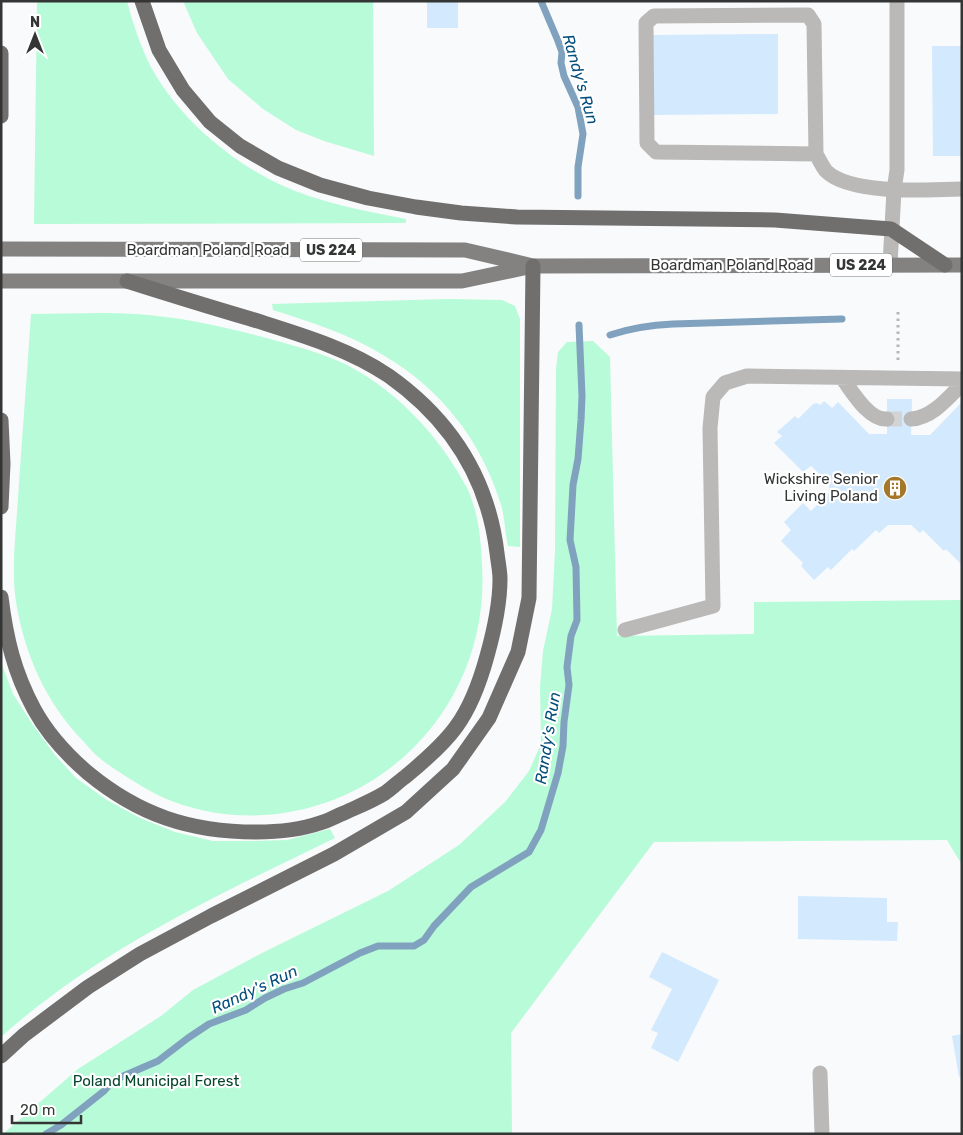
<svg xmlns="http://www.w3.org/2000/svg" width="963" height="1135" viewBox="0 0 963 1135" font-family="Rubik,sans-serif">
  <rect width="100%" height="100%" fill="#f8fafc"/>
  <path fill="#b8fbd8" d="M37 1H127C133 24 141 48 152 69 180 119 230 161 281 185 320 203 365 211 406 219V223L34 224Z
    M183 1H373L374 156 324 141 296 130 263 109 228 79 197 33Z
    M447 299 502 300 515 306 520 319V547L508 546C505 533 505 518 501 505 482 441 440 388 383 355 349 334 311 322 273 310L272 304Z
    M31 314C66 314 101 312 135 314 183 317 231 328 277 341 299 347 324 354 345 364 392 388 432 428 459 474 462 480 468 488 470 495 479 517 481 542 482 566 490 695 394 806 265 815 219 818 173 807 135 782 124 775 112 768 102 760 95 755 90 749 85 743 46 703 25 656 16 602 11 568 16 532 18 498 22 437 27 375 31 314Z
    M593 341 610 357 617 636 754 634V602L962 600V865L947 840 654 842 511 1033 512 1134H3L78 1069 161 1016 193 990 264 952 388 891 459 845 505 802 529 771 541 744 540 687 543 651 552 609 555 551 556 369 558 352 567 342Z
    M1 662 13 694 33 725 55 755 76 778 107 800 140 818 175 832 213 841H251L287 840 330 829 335 838C218 895 99 949 1 1037Z"/>
  <g fill="none" stroke-linecap="round" stroke-linejoin="round">
    <path stroke="#80a2be" stroke-width="7" d="M541 1 558 41 562 52 561 63 564 76 578 107 583 134 578 167V196
      M610 335C631 328 651 325 673 324L842 319
      M46 1134 61 1125 104 1091 114 1080 158 1061 188 1038 209 1024 246 1010 265 998 284 989 303 983 360 953 378 946H414L424 940 434 926 471 887 529 852 541 830 558 773 563 746 564 722 569 685 567 667 571 636 577 620 576 567 570 540 573 485 578 459 581 420 582 396 579 325"/>
  </g>
  <path fill="#d2e9fe" d="M427 1H458V28H427Z
    M778 34V114L654 115 653 35Z
    M932 46H962V156H933Z
    M887 399H912L911 435H930L962 402V565L946 549 944 551 923 530 920 533 911 525H888L879 533 876 530 854 551 852 549 831 570 828 567 814 580 801 566 803 563 781 541 791 530 784 522 803 503 811 511 829 493V483L811 466 803 472 774 443 782 436 777 432 795 416 798 419 813 404 817 403 820 405 824 401 832 408 838 402 869 434H887Z
    M798 896 887 898V922H898L897 941 798 939Z
    M662 952 719 980 678 1062 651 1048 658 1033 651 1030 672 989 649 977Z
    M962 1034V1076L959 1077 952 1036Z"/>
  <g fill="none" stroke-linecap="round" stroke-linejoin="round">
    <path stroke="#d1d3d4" stroke-width="15" stroke-dasharray="15 8" stroke-linecap="butt" d="M887 419H911"/>
    <path stroke="#b4b5b7" stroke-width="3" stroke-dasharray="2.5 4" stroke-linecap="butt" d="M898 312V361"/>
    <path stroke="#bab9b8" stroke-width="15" d="M816 154 656 152 647 143 646 23 654 16 808 15 814 24 816 154C819 159 822 166 826 171 850 195 929 190 962 189
      M890 265 894 190 897 170V1
      M842 378C852 391 869 421 887 419
      M911 419C932 418 948 398 962 384
      M625 630 713 606 710 428 713 397 725 383 747 376 962 379
      M820 1073 822 1134"/>
    <path stroke="#848281" stroke-width="15" d="M1 249 465 250 529 265
      M1 281H462L533 266 962 265"/>
    <path stroke="#716f6d" stroke-width="15" d="M142 1 159 50 183 90 210 122 240 146 278 168 320 185 368 198 416 207 461 213 517 217 775 220 891 229 945 265
      M1 53V116
      M1 420 3 464 1 507
      M1 597C6 638 14 672 34 709 47 733 67 755 88 773 139 815 190 832 256 832 277 832 300 830 320 823 328 821 336 816 344 813 357 807 372 801 385 793 392 788 398 782 405 777 422 763 443 745 456 727 470 708 481 678 487 656 494 631 500 605 500 579 500 571 498 562 497 553 488 478 451 420 389 376 348 348 298 334 251 319 210 307 168 294 127 281
      M1 1056 24 1035 88 987 140 954 211 916 334 854 406 812 453 769 489 718 518 652 529 598 533 266"/>
  </g>
  <defs>
    <g id="building-disc" transform="scale(1.25)"><circle r="9.5" fill="#a47729" stroke="#fff"/><path d="M-4-6H4V6H1V3H-1V6H-4ZM-2.5-4.3h1.7v1.8h-1.7ZM.8-4.3h1.7v1.8H.8ZM-2.5-1h1.7V.8h-1.7ZM.8-1h1.7V.8H.8Z" fill="#fff"/></g>
  </defs>
  <g fill-rule="evenodd">
    <use href="#building-disc" x="895" y="488"/>
  </g>
  <g text-anchor="middle" stroke-width="4.5" stroke-linejoin="round" paint-order="stroke">
    <g fill="#fff" stroke="#717272" stroke-width="1">
      <rect x="300" y="238.5" width="62" height="23" rx="4"/>
      <rect x="830" y="253.5" width="62" height="23" rx="4"/>
    </g>
    <g font-size="14" font-weight="bold" fill="#343535">
      <text x="331" y="255">US 224</text>
      <text x="861" y="270">US 224</text>
    </g>
    <g font-size="15" fill="#343535" stroke="#fff">
      <text x="208" y="255">Boardman Poland Road</text>
      <text x="732" y="270">Boardman Poland Road</text>
    </g>
    <g font-size="15" fill="#343535" stroke="#fff" text-anchor="end">
      <text x="878" y="484">Wickshire Senior<tspan x="878" dy="17">Living Poland</tspan></text>
    </g>
    <g font-size="15" fill="#05452d" stroke="#fff">
      <text x="156" y="1086">Poland Municipal Forest</text>
    </g>
    <g font-size="16" font-style="italic" fill="#054f7c" stroke="#fff">
      <text transform="translate(581 79) rotate(74)" y="6">Randy's Run</text>
      <text transform="translate(547 738) rotate(-81)" y="6">Randy's Run</text>
      <text transform="translate(254 989) rotate(-25)" y="6">Randy's Run</text>
    </g>
  </g>
  <rect width="963" height="1135" fill="none" stroke="#343535" stroke-width="5"/>
  <g transform="translate(35 35)" stroke="#ffffff" stroke-width="4" paint-order="stroke">
  <path d="M0-4L9 19L0 12L-9 19Z" fill="#343535"/>
  <text y="-8" font-size="14" font-weight="bold" text-anchor="middle" fill="#343535">N</text>
  </g>
  <path d="M12 1115v8h69v-8" fill="none" stroke="#343535" stroke-width="2.5"/>
  <text x="20" y="1115" font-size="15" fill="#343535" stroke="#ffffff" stroke-width="4" paint-order="stroke">20 m</text>
</svg>
